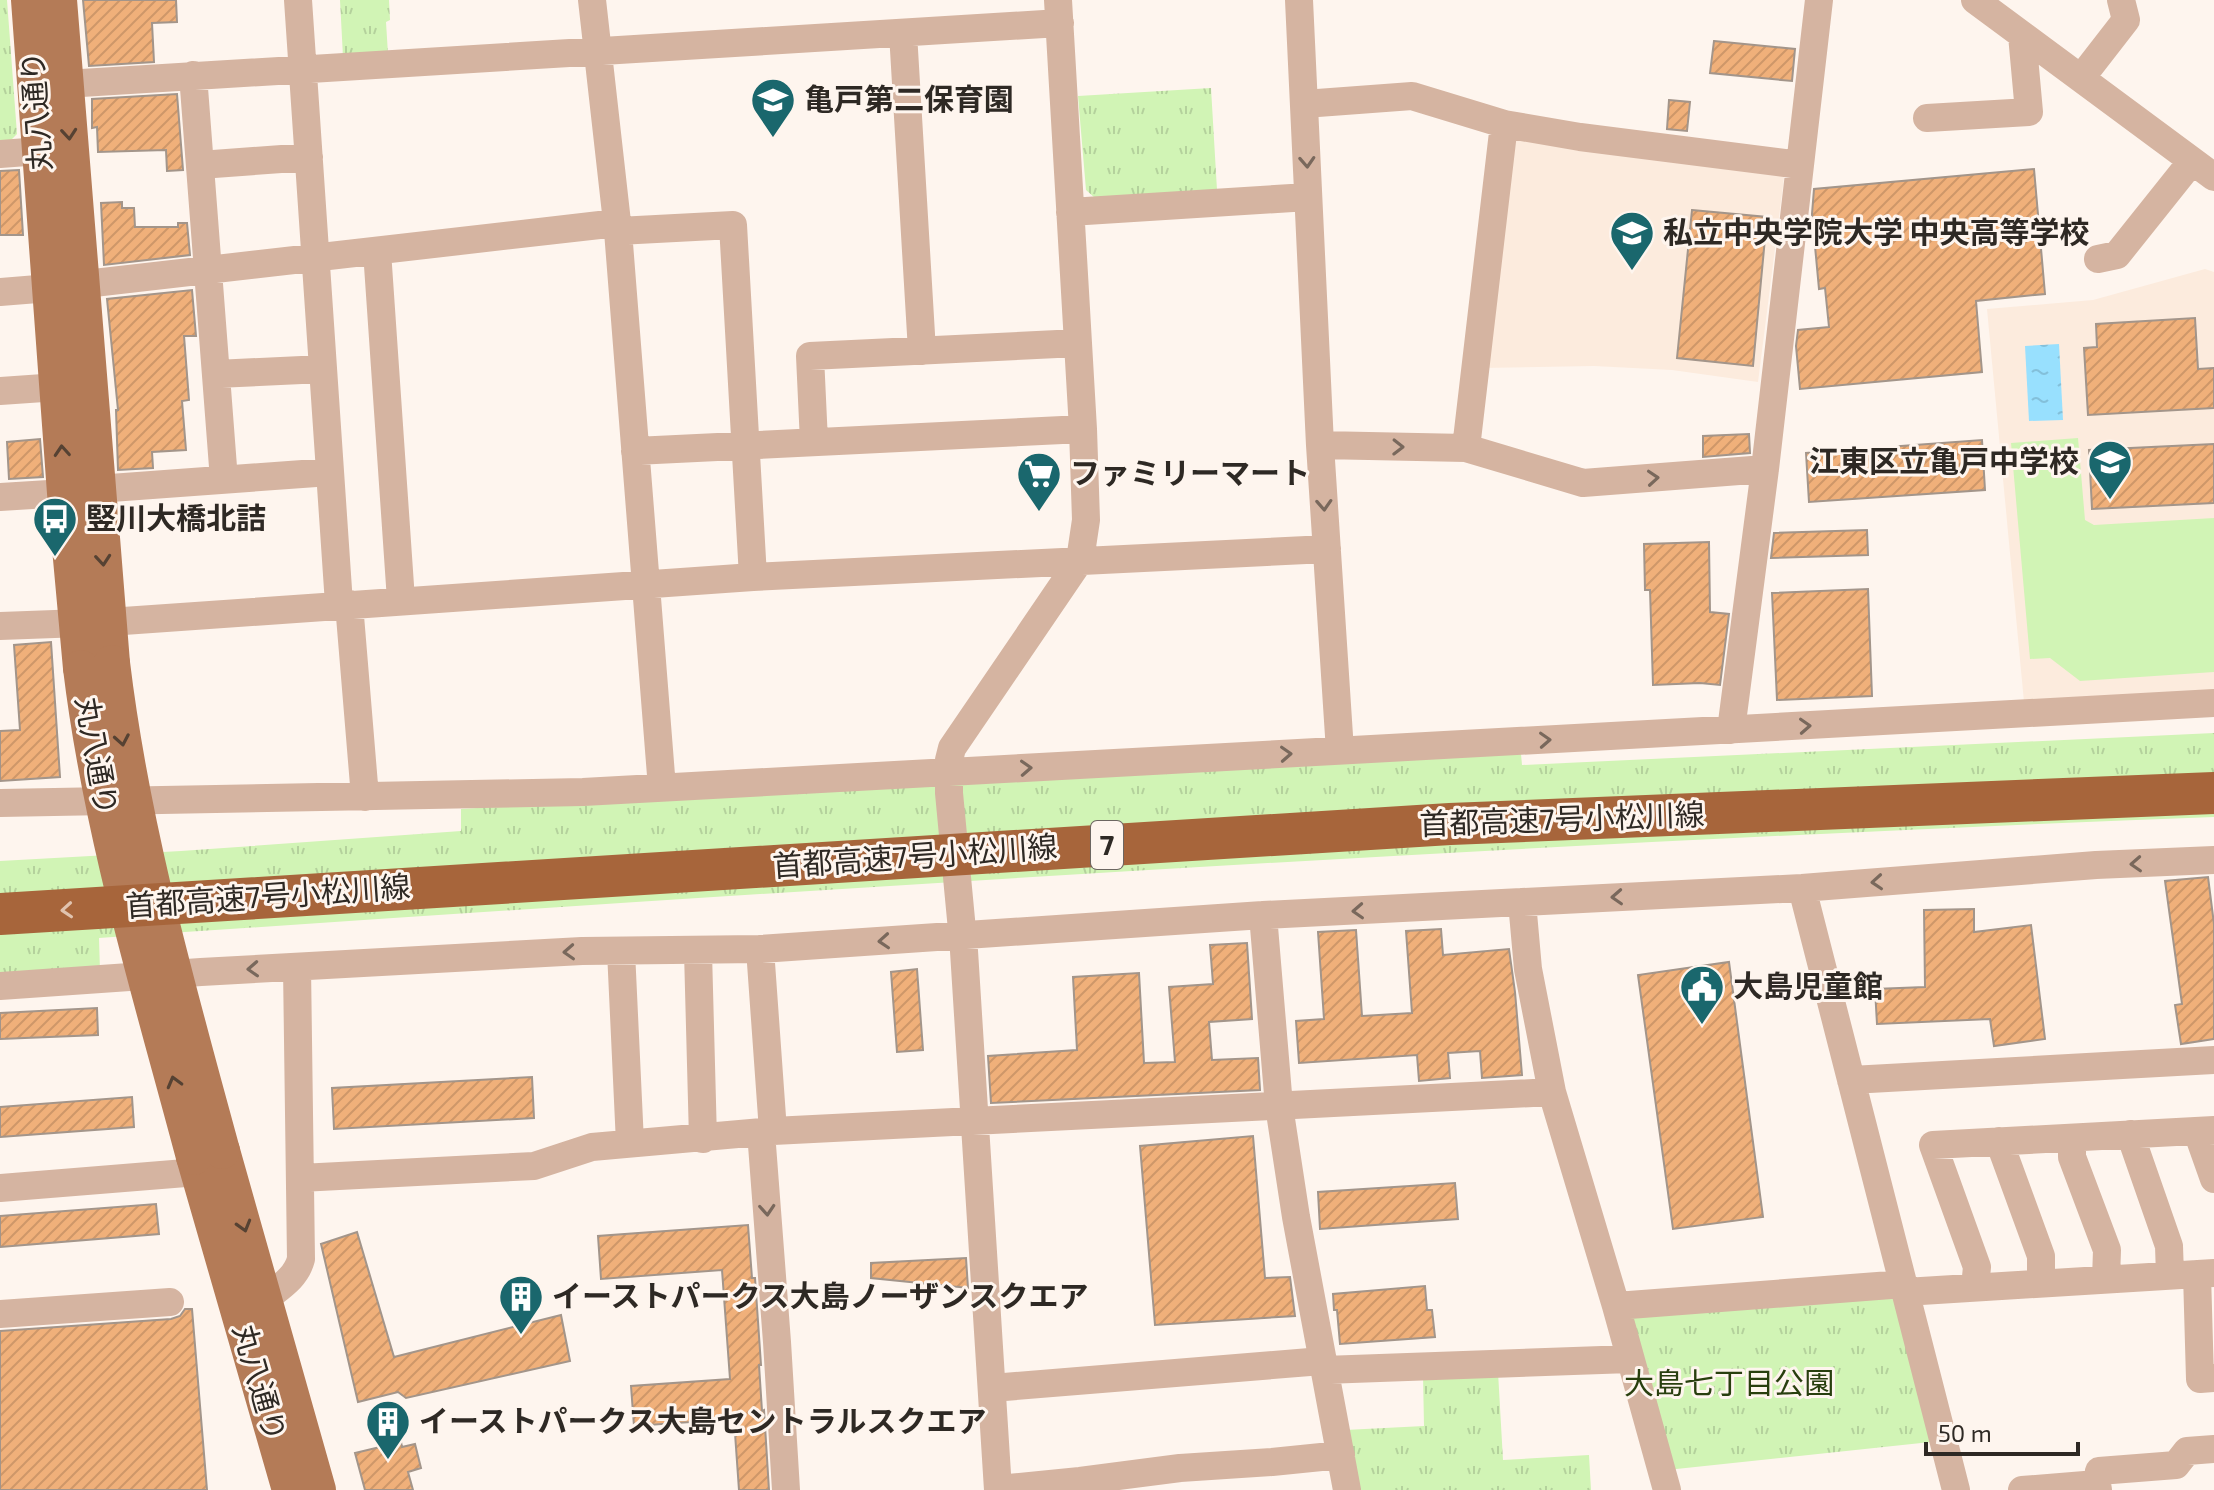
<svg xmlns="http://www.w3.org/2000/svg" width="2214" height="1490" viewBox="0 0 2214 1490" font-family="'Exo 2','Noto Sans JP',sans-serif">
  <defs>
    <pattern id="park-tufts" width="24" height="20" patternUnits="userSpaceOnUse" patternTransform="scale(2)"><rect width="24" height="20" fill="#d1f4b5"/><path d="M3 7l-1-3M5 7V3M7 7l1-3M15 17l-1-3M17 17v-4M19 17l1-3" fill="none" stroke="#b4d19c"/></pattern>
    <pattern id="water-ripples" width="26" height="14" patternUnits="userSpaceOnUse" patternTransform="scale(2)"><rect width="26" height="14" fill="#98e0fe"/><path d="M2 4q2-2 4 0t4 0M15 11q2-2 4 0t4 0" fill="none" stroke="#83c0da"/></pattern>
    <pattern id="building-hatch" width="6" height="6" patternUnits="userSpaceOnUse" patternTransform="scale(2)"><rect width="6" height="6" fill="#f0b07a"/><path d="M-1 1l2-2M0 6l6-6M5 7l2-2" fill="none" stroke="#ce9769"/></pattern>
  </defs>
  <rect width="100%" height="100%" fill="#fef5ee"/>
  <path fill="#fcebdd" d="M1508 136 1780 171 1784 178 1758 382 1672 370 1594 366 1481 368Z
    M2205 269 2214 272V694L2024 702 1987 309 2093 300Z"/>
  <path fill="url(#park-tufts)" d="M0 0H7L17 134 8 143H0Z
    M340 0H389L390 20 386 22 388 54 343 57Z
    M1211 88 1217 190 1095 198 1086 190 1078 96Z
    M2214 733V817C1508 844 803 890 99 938L100 971 0 979V861L181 851 461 831V809L782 790 1521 754 1522 765Z
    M1903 1296 1940 1441 1667 1470 1628 1310Z
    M1498 1372 1503 1460 1589 1455 1591 1490H1357L1345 1430 1424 1426 1423 1375Z"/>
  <path fill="#d1f4b5" d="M2078 438 2085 520 2094 525 2214 518V672L2080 681 2050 658 2030 659 2011 443Z"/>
  <path fill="url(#water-ripples)" d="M2059 344 2063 420 2029 421 2025 346Z"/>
  <path fill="url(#building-hatch)" stroke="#a3958a" stroke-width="2" d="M83 0H176L177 22 152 23 154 62 89 66Z
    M1714 41 1795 49 1792 81 1710 73Z
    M177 94 183 170 167 171 166 150 98 152 97 127 92 128V99Z
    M1669 100 1690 102 1687 131 1667 129Z
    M2034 169 2045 294 1976 301 1982 372 1800 389 1796 346 1798 330 1829 327 1825 288 1819 289 1812 214 1814 189Z
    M19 170 23 235H0V171Z
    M122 202V208H134L135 227H178V223H187L190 255 104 265 101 203Z
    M1692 210 1767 217 1753 366 1677 358Z
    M192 290 196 336H184L189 400 182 401 186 450 152 452 153 468 118 470 116 410H118L107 299Z
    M2195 318 2198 369 2214 368V408L2088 415 2084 348 2097 347 2096 324Z
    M1749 434 1750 453 1703 457V436Z
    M40 439 43 477 9 479 7 442Z
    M1982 440 1985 490 1809 502 1806 453Z
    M2214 444V503L2092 509 2089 450Z
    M1867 530 1868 555 1771 558 1774 533Z
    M1709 542 1710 612 1729 614 1720 685 1700 683 1653 685 1650 590H1645L1644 544Z
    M1868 589 1872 696 1777 700 1772 593Z
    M51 642 60 777 0 781V731L20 730 14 645Z
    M2208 877 2214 924V1039L2181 1044 2175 1005 2182 1004 2165 881Z
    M1974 909V932L2031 925 2045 1039 1994 1046 1990 1019 1877 1024 1875 989 1925 987 1924 910Z
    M1441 929 1443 955 1509 949 1515 992 1522 1075 1482 1078 1480 1051 1448 1053 1450 1078 1419 1081 1417 1055 1299 1063 1296 1021 1324 1019 1318 932 1356 930 1362 1016 1412 1013 1406 931Z
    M1247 943 1252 1019 1209 1022 1212 1060 1258 1058 1260 1090 991 1103 988 1056 1077 1050 1073 977 1139 973 1144 1063 1175 1062 1169 987 1213 984 1210 945Z
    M1729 962 1763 1217 1673 1229 1638 975Z
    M917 969 923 1050 897 1052 891 972Z
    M97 1008 98 1035 0 1039V1013Z
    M532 1077 534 1118 334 1129 332 1088Z
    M132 1097 134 1127 0 1137V1107Z
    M1253 1136 1265 1278 1290 1277 1295 1316 1155 1325 1140 1146Z
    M1455 1183 1458 1219 1320 1229 1318 1192Z
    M156 1204 159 1234 0 1247V1216Z
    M748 1225 752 1278H755L761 1365H759L762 1411 764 1410 769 1490H739L734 1419 634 1426 631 1386 730 1379 722 1270 601 1279 598 1236Z
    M357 1232 394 1357 561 1315 570 1361 406 1398 398 1392 358 1402 321 1244Z
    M966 1258 968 1288 871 1278V1263Z
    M1425 1286 1427 1310H1432L1435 1337 1340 1344 1337 1310H1334L1333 1294Z
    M185 1309H192L207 1490H0V1331L171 1319 180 1316Z
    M401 1442 402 1447 415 1444 421 1468 408 1472 413 1490H365L355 1453Z"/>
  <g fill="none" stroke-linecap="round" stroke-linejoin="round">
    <path stroke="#d5b4a1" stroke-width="28" d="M298 0 339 604
      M592 0 618 231 662 788
      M1299 0 1320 445 1340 751
      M1975 0 2214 177
      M903 33 922 351
      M193 75 224 480
      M2081 78 2126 20 2121 0
      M65 84 1060 23
      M1304 104 1412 96 1504 124 1580 137 1800 165
      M1927 118 2029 112 2022 35
      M0 154 40 151
      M200 165 309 157
      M1070 212 1308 197
      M618 231 733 225 753 577
      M377 251 401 600
      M2098 259 2117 255 2192 161
      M0 292 50 288 617 223
      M216 374 323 369
      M0 391 58 387
      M814 442 810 356 1078 343
      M1320 445 1466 448 1583 483 1765 469
      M1466 448 1504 124
      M635 451 1083 429
      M97 489 330 472
      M0 497 65 493
      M349 604 365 797
      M0 626 109 622 753 577 1327 549
      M1731 730 1765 469 1819 0
      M0 803 583 792 2214 703
      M1802 888 1956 1490
      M1522 902 1528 969 1552 1092 1616 1306 1667 1490
      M1263 915 1279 1106 1296 1217 1347 1490
      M760 949 773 1131
      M621 951 630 1143
      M698 952 703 1139
      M0 986 201 972 582 951 760 949 1263 915 1802 888 2096 865 2214 860
      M1851 1080 2214 1060
      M2197 1131 2214 1179
      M761 1132 777 1342 786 1490
      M2130 1134 2169 1246 2170 1275
      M2072 1138V1157L2107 1250 2106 1279
      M1999 1141 2041 1256V1283
      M300 1178 534 1166 592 1147 773 1131 1552 1092
      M0 1188 198 1172
      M2197 1274 2200 1379 2214 1378
      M1975 1287 1977 1267 1933 1145 2214 1130
      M1905 1292 2214 1273
      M265 1299C280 1287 296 1278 301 1259L297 967
      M1616 1306 1904 1284
      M0 1314 170 1302
      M1324 1370 1630 1359
      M992 1388 1322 1361
      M2097 1484 2099 1471 2176 1465 2187 1451 2214 1449
      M998 1489 1080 1481 1180 1468 1272 1462 1341 1455
      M998 1490 964 951 949 793V760L952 748 1080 560 1086 520 1083 429 1058 0
      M2022 1490 2097 1484 2098 1490"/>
    <path stroke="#b47b57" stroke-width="36" d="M29 0 65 493 81 668
      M59 0 112 663
      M222 1151 318 1490
      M194 1157 290 1490"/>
    <path stroke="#b47b57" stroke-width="36" d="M112 663C132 829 178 989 222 1151
      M81 668C101 834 151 995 194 1157"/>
    <path stroke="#a7653b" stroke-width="42" d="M0 914 1450 824 2214 793"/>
  </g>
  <defs><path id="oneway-chevron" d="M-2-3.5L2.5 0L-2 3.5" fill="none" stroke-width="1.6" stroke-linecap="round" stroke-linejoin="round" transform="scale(2)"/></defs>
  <g stroke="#564233">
    <use href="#oneway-chevron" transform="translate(69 134) rotate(85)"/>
    <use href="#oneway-chevron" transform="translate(62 451) rotate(-94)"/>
    <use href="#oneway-chevron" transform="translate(103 560) rotate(85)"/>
    <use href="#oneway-chevron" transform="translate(122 740) rotate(80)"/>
    <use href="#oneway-chevron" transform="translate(174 1082) rotate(-105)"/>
    <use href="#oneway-chevron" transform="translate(244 1226) rotate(74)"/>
  </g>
  <g stroke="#79685c">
    <use href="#oneway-chevron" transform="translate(1307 162) rotate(87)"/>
    <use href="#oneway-chevron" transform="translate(1398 447) rotate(1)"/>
    <use href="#oneway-chevron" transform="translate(1653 478) rotate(-4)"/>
    <use href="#oneway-chevron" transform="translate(1324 505) rotate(87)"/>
    <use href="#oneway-chevron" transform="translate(1805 726) rotate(-3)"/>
    <use href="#oneway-chevron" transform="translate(1545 740) rotate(-3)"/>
    <use href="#oneway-chevron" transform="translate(1286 754) rotate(-3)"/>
    <use href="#oneway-chevron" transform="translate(1026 768) rotate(-3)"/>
    <use href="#oneway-chevron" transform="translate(2136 864) rotate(177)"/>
    <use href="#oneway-chevron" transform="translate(1877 882) rotate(176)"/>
    <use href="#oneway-chevron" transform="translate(1617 897) rotate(177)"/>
    <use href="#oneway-chevron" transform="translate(1358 911) rotate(177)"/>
    <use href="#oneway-chevron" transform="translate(884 941) rotate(176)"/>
    <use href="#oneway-chevron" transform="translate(569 952) rotate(177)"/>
    <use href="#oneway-chevron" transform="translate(253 969) rotate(177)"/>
    <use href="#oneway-chevron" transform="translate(767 1210) rotate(86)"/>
  </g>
  <use stroke="#e0c3af" href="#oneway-chevron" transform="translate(67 910) rotate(176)"/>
  <defs>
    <g id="school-pin" transform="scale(2.3)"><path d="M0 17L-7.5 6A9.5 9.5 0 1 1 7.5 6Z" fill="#1a676d" stroke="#fef5ee"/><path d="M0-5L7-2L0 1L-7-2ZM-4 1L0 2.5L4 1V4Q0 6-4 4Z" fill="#fff"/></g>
    <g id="supermarket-pin" transform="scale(2.3)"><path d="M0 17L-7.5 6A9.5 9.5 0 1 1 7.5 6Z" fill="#1a676d" stroke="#fef5ee"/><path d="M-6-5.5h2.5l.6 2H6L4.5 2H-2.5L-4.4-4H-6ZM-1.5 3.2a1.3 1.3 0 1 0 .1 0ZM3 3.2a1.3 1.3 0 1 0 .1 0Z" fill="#fff"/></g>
    <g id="bus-pin" transform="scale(2.3)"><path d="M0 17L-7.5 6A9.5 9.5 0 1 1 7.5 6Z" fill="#1a676d" stroke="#fef5ee"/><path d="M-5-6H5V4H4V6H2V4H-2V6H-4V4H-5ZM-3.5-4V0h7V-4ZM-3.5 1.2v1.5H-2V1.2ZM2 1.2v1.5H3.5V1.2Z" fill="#fff"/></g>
    <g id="civic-pin" transform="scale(2.3)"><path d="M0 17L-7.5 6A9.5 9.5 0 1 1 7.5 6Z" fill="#1a676d" stroke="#fef5ee"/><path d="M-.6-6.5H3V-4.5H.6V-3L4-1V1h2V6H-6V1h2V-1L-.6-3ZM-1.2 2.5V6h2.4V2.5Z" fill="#fff"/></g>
    <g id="building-pin" transform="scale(2.3)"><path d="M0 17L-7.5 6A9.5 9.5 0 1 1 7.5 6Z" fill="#1a676d" stroke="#fef5ee"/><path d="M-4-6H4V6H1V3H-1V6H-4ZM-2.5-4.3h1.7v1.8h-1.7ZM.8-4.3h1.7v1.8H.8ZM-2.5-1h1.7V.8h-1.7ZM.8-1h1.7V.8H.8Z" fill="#fff"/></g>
  </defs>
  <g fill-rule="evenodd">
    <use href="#school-pin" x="773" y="100"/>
    <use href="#school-pin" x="1632" y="233"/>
    <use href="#school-pin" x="2110" y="462"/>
    <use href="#supermarket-pin" x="1039" y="474"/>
    <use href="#bus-pin" x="55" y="519"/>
    <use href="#civic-pin" x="1702" y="987"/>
    <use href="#building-pin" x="521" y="1297"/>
    <use href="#building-pin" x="388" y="1422"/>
  </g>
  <g text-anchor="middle" stroke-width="6" stroke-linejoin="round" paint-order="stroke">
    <rect fill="#fef5ee" stroke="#6c6661" stroke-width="2" x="1091" y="821" width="32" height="48" rx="6"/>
    <g font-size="28" font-weight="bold" fill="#2e2924">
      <text x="1107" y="855">7</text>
    </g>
    <g font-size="30" font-weight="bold" fill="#2e2924" stroke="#fef5ee" text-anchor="start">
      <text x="804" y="110">亀戸第二保育園</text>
      <text x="1663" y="243">私立中央学院大学 中央高等学校</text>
      <text x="2079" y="472" text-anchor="end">江東区立亀戸中学校</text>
      <text x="1070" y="484">ファミリーマート</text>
      <text x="86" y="529">竪川大橋北詰</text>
      <text x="1733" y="997">大島児童館</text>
      <text x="552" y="1307">イーストパークス大島ノーザンスクエア</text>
      <text x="419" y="1432">イーストパークス大島セントラルスクエア</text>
    </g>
    <g font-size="30" fill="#2e2924" stroke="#fef5ee">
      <text transform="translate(37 111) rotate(-94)" y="10">丸八通り</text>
      <text transform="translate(96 756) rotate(80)" y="10">丸八通り</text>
      <text transform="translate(1562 820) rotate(-2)" y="10">首都高速7号小松川線</text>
      <text transform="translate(915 857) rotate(-4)" y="10">首都高速7号小松川線</text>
      <text transform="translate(268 897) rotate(-4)" y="10">首都高速7号小松川線</text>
      <text transform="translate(259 1383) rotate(74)" y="10">丸八通り</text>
    </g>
    <g font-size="30" fill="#283f0e" stroke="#fef5ee">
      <text x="1729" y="1394">大島七丁目公園</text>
    </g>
  </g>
  <path d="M1926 1442v12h152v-12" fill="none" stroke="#2e2924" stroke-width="4"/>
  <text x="1938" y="1442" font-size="24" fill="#2e2924" stroke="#fef5ee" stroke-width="6" paint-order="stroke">50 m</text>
</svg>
